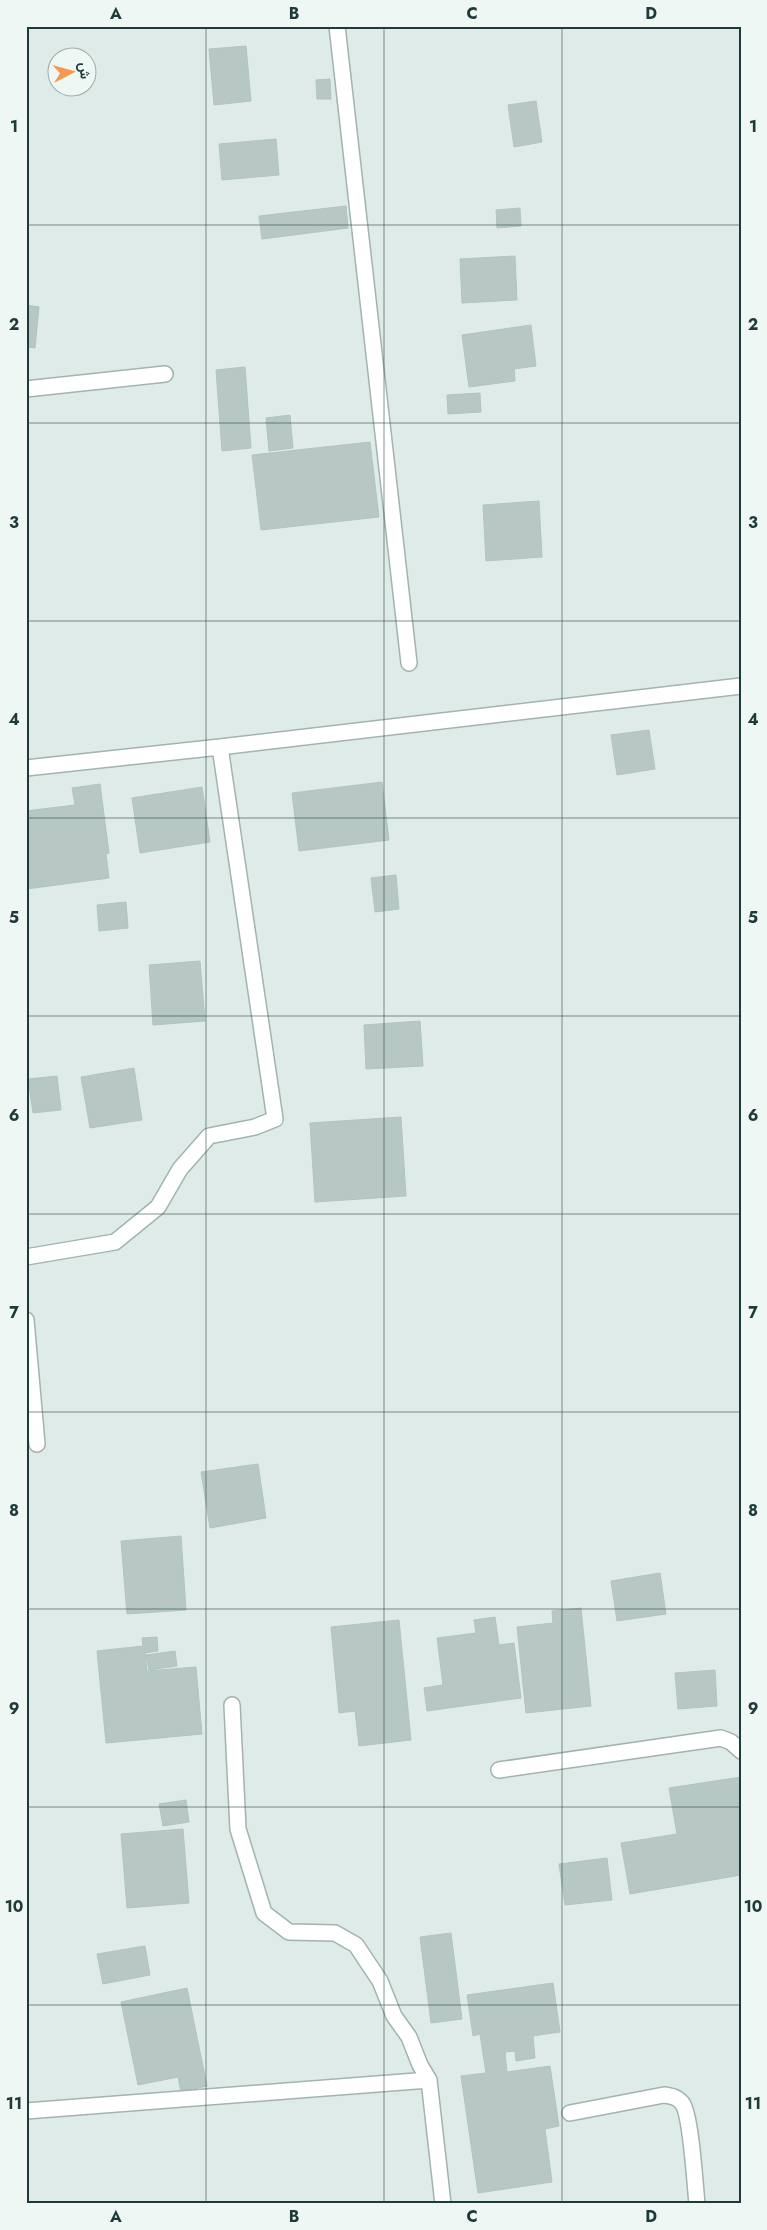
<svg xmlns="http://www.w3.org/2000/svg" width="767" height="2230" viewBox="0 0 767 2230" font-family="Jost,Vazirmatn,sans-serif">
  <rect width="100%" height="100%" fill="#dfebe8"/>
  <path fill="#b7c8c4" stroke="#b1c4c0" d="M246 46 251 101 214 105 209 49Z
    M330 79 331 99H317L316 80Z
    M536 101 542 142 514 147 508 105Z
    M276 139 279 175 222 180 219 144Z
    M346 206 348 228 262 239 259 216Z
    M520 208 521 226 497 228 496 210Z
    M515 256 517 300 462 303 460 259Z
    M26 305 39 307 35 348 26 347Z
    M531 325 536 366 514 369 515 381 469 387 462 335Z
    M245 367 251 448 222 451 216 370Z
    M480 393 481 412 448 414 447 395Z
    M290 415 293 448 269 451 266 418Z
    M370 442 379 517 261 530 252 455Z
    M539 501 542 557 486 561 483 505Z
    M649 730 655 769 617 775 611 735Z
    M382 782 389 840 299 851 292 793Z
    M100 784 109 853 106 854 109 878 27 889 26 811 75 805 72 788Z
    M202 787 210 842 140 853 132 798Z
    M396 875 399 909 375 912 371 878Z
    M126 902 128 928 99 931 97 905Z
    M200 961 205 1021 153 1025 149 965Z
    M420 1021 423 1066 366 1069 364 1025Z
    M134 1068 142 1120 90 1128 81 1077Z
    M57 1076 61 1110 33 1113 28 1079Z
    M401 1117 406 1196 315 1202 310 1123Z
    M258 1464 266 1518 210 1528 201 1472Z
    M181 1536 186 1610 127 1614 121 1541Z
    M660 1573 666 1614 617 1621 611 1581Z
    M581 1608 591 1706 526 1713 517 1627 553 1623 552 1611Z
    M495 1617 499 1645 514 1643 521 1698 427 1711 424 1688 443 1685 437 1638 476 1633 474 1620Z
    M399 1620 411 1740 359 1746 355 1711 339 1713 331 1627Z
    M157 1637 158 1651 145 1653 147 1671 196 1667 202 1734 106 1743 97 1651 143 1646 142 1638Z
    M175 1651 177 1666 149 1670 146 1655Z
    M715 1670 717 1706 678 1709 675 1673Z
    M741 1777V1875L630 1894 621 1843 677 1834 669 1788Z
    M186 1800 189 1822 163 1826 159 1804Z
    M183 1829 189 1903 127 1908 121 1834Z
    M607 1858 612 1900 565 1905 559 1864Z
    M451 1933 462 2019 431 2023 420 1937Z
    M145 1946 150 1975 103 1984 97 1954Z
    M553 1983 560 2032 533 2036 535 2058 516 2061 515 2051 505 2052 507 2072 550 2066 559 2126 545 2129 552 2182 478 2193 461 2076 486 2073 480 2034 473 2036 467 1995Z
    M187 1988 207 2086 181 2092 178 2077 138 2085 121 2002Z"/>
  <g fill="none" stroke-linecap="round" stroke-linejoin="round">
    <g stroke="#a2b3b0" stroke-width="18">
      <path id="minor" d="M337 26 409 663
        M26 389 165 374
        M26 768 220 747 741 686
        M26 1257 115 1242 158 1207 180 1169 209 1136 255 1127 275 1119 220 747
        M26 1320 37 1444
        M232 1705 238 1829 264 1913 289 1932 335 1933 356 1945 380 1981 394 2016 409 2037 420 2065 429 2080 443 2204
        M499 1770 721 1738 731 1742 741 1751
        M26 2111 429 2080
        M570 2113 664 2095C672 2096 677 2097 682 2103 691 2114 695 2185 697 2204"/>
    </g>
    <use href="#minor" stroke="#fff" stroke-width="15"/>
  </g>
  <path fill="none" stroke="#1f3b39" stroke-width="1" stroke-opacity="0.55" d="M206 26V2204M384 26V2204M562 26V2204M26 225H741M26 423H741M26 621H741M26 818H741M26 1016H741M26 1214H741M26 1412H741M26 1609H741M26 1807H741M26 2005H741"/>
  <rect width="767" height="2230" fill="none" stroke="#eff7f5" stroke-width="55"/>
  <g transform="translate(72 72) rotate(84)"><circle r="24" fill="#eff7f5" stroke="#9cacaa"/>
  <path d="M0-4L9 19L0 12L-9 19Z" fill="#f79850"/>
  <text y="-8" font-size="14" font-weight="bold" text-anchor="middle" fill="#1f3b39">ش</text>
  </g>
  <rect x="28" y="28" width="712" height="2174" fill="none" stroke="#1f3b39" stroke-width="2"/>
  <g font-size="16" text-anchor="middle" font-weight="bold" fill="#1f3b39">
    <text x="116" y="19">A</text>
    <text x="294" y="19">B</text>
    <text x="472" y="19">C</text>
    <text x="651" y="19">D</text>
    <text x="14" y="132">1</text>
    <text x="753" y="132">1</text>
    <text x="14" y="330">2</text>
    <text x="753" y="330">2</text>
    <text x="14" y="528">3</text>
    <text x="753" y="528">3</text>
    <text x="14" y="725">4</text>
    <text x="753" y="725">4</text>
    <text x="14" y="923">5</text>
    <text x="753" y="923">5</text>
    <text x="14" y="1121">6</text>
    <text x="753" y="1121">6</text>
    <text x="14" y="1318">7</text>
    <text x="753" y="1318">7</text>
    <text x="14" y="1516">8</text>
    <text x="753" y="1516">8</text>
    <text x="14" y="1714">9</text>
    <text x="753" y="1714">9</text>
    <text x="14" y="1912">10</text>
    <text x="753" y="1912">10</text>
    <text x="14" y="2109">11</text>
    <text x="753" y="2109">11</text>
    <text x="116" y="2222">A</text>
    <text x="294" y="2222">B</text>
    <text x="472" y="2222">C</text>
    <text x="651" y="2222">D</text>
  </g>
</svg>
